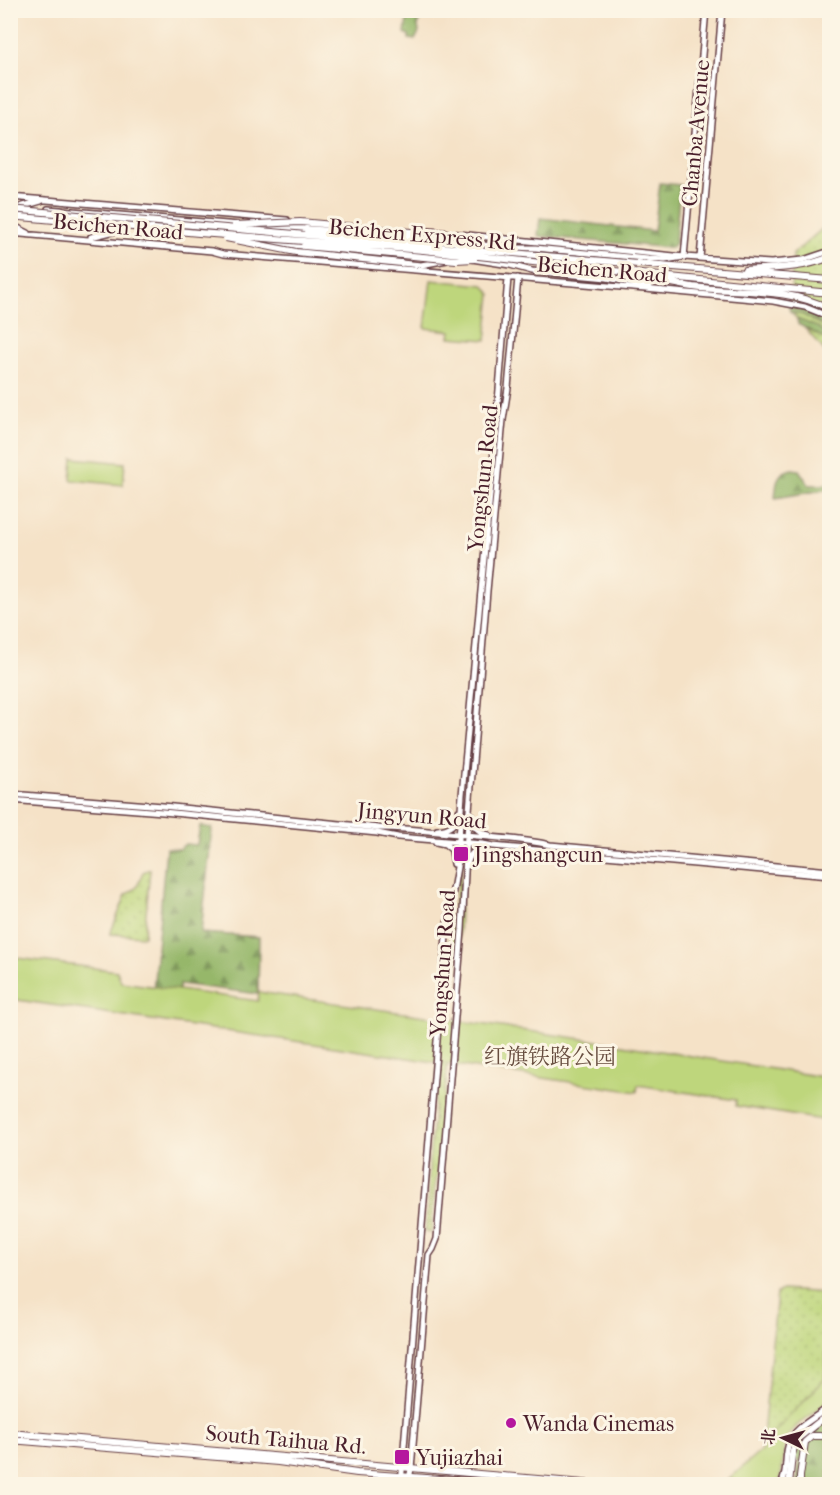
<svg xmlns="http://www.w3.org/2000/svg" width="840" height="1495" viewBox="0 0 840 1495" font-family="'IM FELL French Canon','Noto Serif SC',serif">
  <defs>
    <pattern id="grass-dots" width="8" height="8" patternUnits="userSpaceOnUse" patternTransform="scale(1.5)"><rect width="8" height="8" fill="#bed67b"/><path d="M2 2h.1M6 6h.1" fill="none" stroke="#a5b76a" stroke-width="1.8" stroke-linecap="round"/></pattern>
    <pattern id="forest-firs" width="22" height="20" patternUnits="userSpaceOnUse" patternTransform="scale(1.5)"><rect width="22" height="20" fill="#96b76b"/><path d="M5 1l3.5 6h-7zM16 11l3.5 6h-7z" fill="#7c9458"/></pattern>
  </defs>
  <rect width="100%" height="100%" fill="#fcf5e5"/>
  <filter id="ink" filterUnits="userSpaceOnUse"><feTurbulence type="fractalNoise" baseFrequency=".0167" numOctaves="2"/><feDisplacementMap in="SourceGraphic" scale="12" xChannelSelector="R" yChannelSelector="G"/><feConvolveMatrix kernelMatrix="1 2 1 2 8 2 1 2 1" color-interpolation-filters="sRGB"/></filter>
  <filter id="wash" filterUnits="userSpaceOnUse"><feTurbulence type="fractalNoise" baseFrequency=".008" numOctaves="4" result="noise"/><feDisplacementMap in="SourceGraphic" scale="24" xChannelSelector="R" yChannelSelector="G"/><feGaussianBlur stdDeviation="1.35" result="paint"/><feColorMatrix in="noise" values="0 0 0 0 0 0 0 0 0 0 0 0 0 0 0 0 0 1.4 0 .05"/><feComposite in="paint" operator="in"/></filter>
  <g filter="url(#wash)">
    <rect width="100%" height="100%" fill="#f5e2c7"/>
    <path fill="url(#grass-dots)" stroke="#847a53" stroke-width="1.5" d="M829 223V356L790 311 793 254Z
      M461 866 459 935 439 1162 435 1188 431 1233 425 1232 429 1195V1162L450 934 460 868Z
      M150 869 144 936 110 934 126 895 137 887 143 872Z
      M782 1290 826 1293 829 1298 830 1321 825 1379 762 1445 777 1293Z"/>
    <path fill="url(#forest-firs)" stroke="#706b4b" stroke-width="1.5" d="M408 13 420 14 418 27 419 32 415 40 409 39V35L405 33Z
      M660 183 680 185 675 243 671 248 538 236 540 218 654 231Z
      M789 307 803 311 829 322V328L826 327 803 315 790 312Z
      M797 319 817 327 829 335V341L798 324Z
      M792 469 799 470 809 485H822L829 483V489L775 498C777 483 775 473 792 469Z
      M200 826 212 828 201 933 259 937 258 994 180 984 177 996 153 992 166 848 180 849 185 844 197 845Z
      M829 1415V1484H797L799 1461H794L795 1447 797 1443Z"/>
    <path fill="#bed67b" stroke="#847a53" stroke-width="1.5" d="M431 280 484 285 491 294 486 340 450 337 451 331 425 328Z
      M73 458 125 463 123 485 71 480Z
      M10 957 117 971 121 982 258 1001 259 992 597 1041 829 1078V1121L736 1106V1100L638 1085 637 1092 11 999Z
      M829 1321V1398C818 1414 797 1420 788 1437 780 1451 786 1470 778 1483L771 1484 728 1480 762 1450V1445L825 1379Z"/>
  </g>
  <g filter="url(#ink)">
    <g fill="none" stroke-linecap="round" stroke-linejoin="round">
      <g stroke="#643c42" stroke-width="8">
        <path id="secondary" d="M10 197 287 220
          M20 207 41 201
          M48 209 239 225
          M10 224 28 233
          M254 226 278 228
          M419 230 684 257 771 263 803 260 830 251
          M10 233 212 251 223 254 645 289 773 301 805 307 830 317
          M422 233 443 238
          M91 237 123 229
          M466 243 511 248H535L648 259 665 260 684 257 706 10
          M700 258 722 10
          M472 259 510 265 532 271 607 278 650 286
          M401 263 421 265 447 260
          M10 794 163 806 379 828C409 828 438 832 467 835 495 838 521 838 550 845L830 871
          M10 800 163 812 377 833 398 837 483 844 493 846 830 876
          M471 815C472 827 478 832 489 835
          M437 830C450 829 456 825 459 811
          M436 842 445 844 452 850 454 864
          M467 866C469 854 475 848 486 847
          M401 1484 439 1016 447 925 457 867 462 795 494 451 508 278
          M408 1484 411 1469 429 1255 433 1249 437 1239 462 930 467 835 487 591 503 420 508 388 518 278
          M722 1484H733
          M781 1484C789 1472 783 1455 790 1441 797 1425 817 1418 830 1405"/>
      </g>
      <g stroke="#643c42" stroke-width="8">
        <path id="primary" d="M10 1433 595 1484
          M10 1440 278 1462 357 1473 509 1484"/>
      </g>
      <g stroke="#643c42" stroke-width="8">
        <path id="trunk" d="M274 226 306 229
          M253 240 304 246
          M661 266 830 280
          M745 270C774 268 802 269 830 257
          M639 276C657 280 675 284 693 287 738 293 788 287 830 309
          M660 276 830 293
          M789 1484 792 1455 796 1440 830 1413
          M800 1484V1476L805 1442 812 1436H824L830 1439"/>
      </g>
      <use href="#secondary" stroke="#fff" stroke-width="5"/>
      <use href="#primary" stroke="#fff" stroke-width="6"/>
      <use href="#trunk" stroke="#fff" stroke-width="6"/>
      <g stroke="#643c42" stroke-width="8" stroke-linecap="butt">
        <path id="trunk-bridge" d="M10 209 661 266
          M10 216 199 233 423 250 660 276
          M235 225 300 222 422 233
          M306 229 452 241 469 245
          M226 238 296 252 401 263
          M304 246 456 260 474 259"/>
      </g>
      <use href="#trunk-bridge" stroke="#fff" stroke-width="6"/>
    </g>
  </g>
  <g fill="#b5179e" stroke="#fcf5e5" stroke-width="2">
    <rect x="453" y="846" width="16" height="16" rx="3"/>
    <circle cx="511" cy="1423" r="6"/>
    <rect x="394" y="1449" width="16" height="16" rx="3"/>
  </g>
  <g text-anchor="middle" stroke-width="6" stroke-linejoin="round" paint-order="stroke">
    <g font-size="22" fill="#4a1f2b" stroke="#fcf5e5">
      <text transform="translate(695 133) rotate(-85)" y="8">Chanba Avenue</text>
      <text transform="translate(118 226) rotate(5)" y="8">Beichen Road</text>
      <text transform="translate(422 234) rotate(5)" y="8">Beichen Express Rd</text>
      <text transform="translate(602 269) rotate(5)" y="8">Beichen Road</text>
      <text transform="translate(482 478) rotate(-84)" y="8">Yongshun Road</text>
      <text transform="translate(422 815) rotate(5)" y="8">Jingyun Road</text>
      <text transform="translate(442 963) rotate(-86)" y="8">Yongshun Road</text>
      <text transform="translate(286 1439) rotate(5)" y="8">South Taihua Rd.</text>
    </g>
    <g font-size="22" fill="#4a1f2b" stroke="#fcf5e5" text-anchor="start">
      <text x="474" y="862">Jingshangcun</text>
      <text x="523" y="1431">Wanda Cinemas</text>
      <text x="416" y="1465">Yujiazhai</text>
    </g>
    <g font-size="22" fill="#674d3f" stroke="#fcf5e5">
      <text x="550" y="1064">红旗铁路公园</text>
    </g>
  </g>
  <rect width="840" height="1495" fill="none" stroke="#fcf5e5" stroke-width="36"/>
  <g transform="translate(783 1438) rotate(275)" stroke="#fcf5e5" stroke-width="4.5" paint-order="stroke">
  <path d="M0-4.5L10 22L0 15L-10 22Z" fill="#4a1f2b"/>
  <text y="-9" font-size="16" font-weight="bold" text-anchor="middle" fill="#4a1f2b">北</text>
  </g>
</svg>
